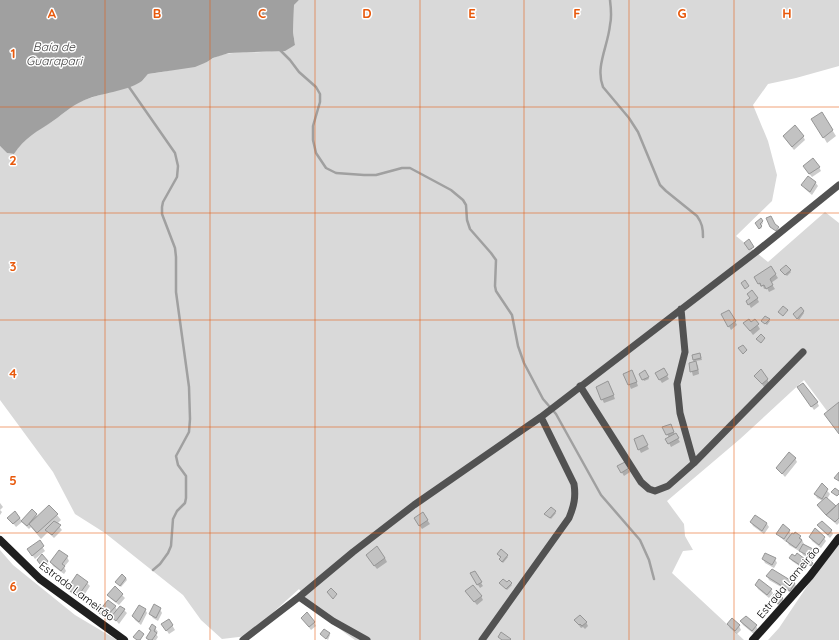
<svg xmlns="http://www.w3.org/2000/svg" width="839" height="640" viewBox="0 0 839 640" font-family="Quicksand,sans-serif">
  <rect width="100%" height="100%" fill="#fff"/>
  <path fill="#d9d9d9" d="M299 0H839V66L796 78 768 84 753 105 768 141 777 175 772 201 736 236 768 262 825 212 839 223V421L836 423 804 380 740 439 667 501 684 524 685 536 693 550 683 551 672 573 744 640H355C334 625 314 611 299 589L247 636 222 639 201 620 183 595 105 533 75 514 53 472 0 400V146L7 153 14 154 19 146 33 133 53 121 78 102 142 81 148 74 162 72 207 62C223 50 243 53 262 52 273 52 284 47 295 45L293 32 294 5Z
    M839 543V640H768L779 628 824 561Z
    M0 550 13 565 75 615 117 640H0Z"/>
  <path fill="#a0a0a0" d="M0 0H299L294 5 293 32 295 45 285 51 229 53 213 58 207 62 195 67 148 74C146 76 144 79 142 81 130 90 104 93 90 98 73 104 67 111 53 121 38 131 24 138 14 154L7 153 0 146Z"/>
  <path fill="#0003" d="M822 114 836 136 827 143 813 119Z
    M803 136 805 140 794 150 786 140Z
    M819 167 821 171 812 177 806 170Z
    M815 182 818 186 812 195 805 189 803 185Z
    M761 220 763 223 761 226 762 228 760 229 756 224Z
    M771 267 778 278 771 283 775 289 769 292 767 288 764 289 763 286 761 287 755 277Z
    M782 271H790L791 272 787 276Z
    M757 298 759 302 751 308 747 301Z
    M801 308 804 313 799 320 795 316Z
    M722 314 735 321 737 325 731 330Z
    M769 320 770 321 767 325 763 322Z
    M755 321 760 329 753 335 747 327Z
    M700 354 702 360 695 361 698 366 699 374 693 376 690 364 695 363 693 360Z
    M663 369 669 379 662 383 656 374Z
    M645 372 649 379 644 381 640 374Z
    M625 375H634L638 386 631 389Z
    M755 376 767 379 769 383 765 388Z
    M610 386 615 399 604 403 602 399Z
    M801 391 817 402 819 406 814 410Z
    M664 428 672 429 680 442 671 447 667 439 669 438Z
    M642 436 649 449 641 453 639 449Z
    M795 458 797 462 785 477 777 468Z
    M624 463 630 472 624 476 618 466Z
    M822 485 830 494 827 499 836 508 839 505V523L837 525 821 509 823 501 817 498 815 494Z
    M0 503 3 507 0 510 2 512 0 515Z
    M555 512 556 513 551 519 547 515Z
    M423 514 430 524 422 529 415 519Z
    M36 515 38 517 57 515 61 520 57 524 62 530 54 538 48 532 41 539 31 527 29 529 22 522Z
    M9 518H20L22 522 16 527Z
    M751 522 767 524 769 527 764 534 753 526Z
    M818 526 831 530 833 534 830 538Z
    M789 530 791 535 800 536 804 544 814 551 816 554 813 561 803 555 800 550 799 551 789 545 787 541 786 542 780 537 778 534Z
    M810 537 824 538 826 541 821 548 812 541Z
    M39 542 45 551 35 559 31 553Z
    M499 556H507L508 557 503 563 501 561 502 558Z
    M67 557 69 561 64 567 66 571 64 574 53 566 51 562Z
    M385 558 387 562 377 569 369 559Z
    M790 558 804 560 807 568 805 570 792 561Z
    M763 559H775L777 563 774 568 765 563Z
    M47 561 49 565 45 570 40 564Z
    M772 570 795 584 797 588 793 594 769 580 767 576Z
    M474 572 483 586 480 588 471 574Z
    M126 578 127 580 121 587 116 582Z
    M87 583 90 586 81 600 71 593 68 589Z
    M501 584H511L512 585 507 590Z
    M756 585 771 590 773 593 769 598 758 589Z
    M115 588 125 598 119 605 111 599 108 595Z
    M469 595 481 596 483 600 477 605Z
    M772 598H782L784 602 781 607 774 602Z
    M115 606 117 610H124L127 613 119 624 112 616 107 621 100 612Z
    M145 609 147 613 141 625 135 620 133 616Z
    M160 609 162 613 158 621 153 618 150 614Z
    M746 617 756 626 758 630 754 634 743 625 741 622Z
    M302 618 314 622 316 626 311 630Z
    M169 620 175 630 169 634 165 628Z
    M575 620 586 622 588 626 585 629 583 627 581 628Z
    M728 624 739 626 741 630 737 634 730 628Z
    M155 628 158 632 156 634 158 637 156 640H148L147 638 151 631 150 629Z
    M324 630 330 635 328 640 321 634Z"/>
  <g fill="none" stroke-linecap="round" stroke-linejoin="round">
    <path stroke="#a0a0a0" stroke-width="2.5" d="M610 0C611 8 612 17 610 25 608 46 595 67 603 87L629 118 638 132 660 185 666 191 697 216C702 223 703 228 703 237
      M280 50 290 60 299 72 316 87 320 94V102L313 126V140L316 153 326 168 336 173 364 175H376L402 168H410L451 190 463 200 466 205 467 220 470 229 491 253 496 260 495 286 496 291 512 315 518 346 524 363 543 399 556 414 601 495 640 540 649 560 654 579
      M129 83V87L175 153 178 166 177 177 163 202 162 207V214L175 248 176 257V292L189 387 190 419 189 432 176 456 178 465 186 476V498L185 503 177 511 173 519 171 546 168 553 160 564 153 570"/>
  </g>
  <path fill="#c2c2c2" stroke="#969696" d="M822 112 833 130 823 138 811 119Z
    M795 125 804 136 792 147 783 136Z
    M813 158 820 167 809 174 803 166Z
    M808 176 816 182 810 192 801 185Z
    M771 216 775 224 779 227 776 231 770 227 766 218Z
    M761 218 763 221 760 224 762 226 759 229 755 223Z
    M749 239 754 247 749 250 744 243Z
    M786 265 791 270 785 275 780 270Z
    M771 266 776 274 770 279 773 285 766 289 764 285 761 286 760 283 758 284 754 277Z
    M745 280 749 286 745 289 741 283Z
    M752 290 758 298 748 305 746 301 750 298 747 294Z
    M783 306 788 310 783 316 778 312Z
    M801 307 804 311 797 319 793 314Z
    M729 310 736 321 728 327 721 314Z
    M765 316 770 319 765 324 761 321Z
    M749 319 751 322 755 319 759 324 750 331 743 323Z
    M761 334 765 338 761 343 756 339Z
    M743 345 747 350 743 354 738 348Z
    M700 353 701 358 693 360 692 355Z
    M696 361 698 370 690 372 689 363Z
    M664 368 668 375 659 380 655 373Z
    M761 369 768 379 762 384 754 376Z
    M632 370 637 382 628 385 623 374Z
    M645 370 649 377 642 380 639 374Z
    M608 381 614 395 601 400 596 387Z
    M803 383 818 402 811 407 797 387Z
    M839 402V434L824 414Z
    M671 424 674 432 666 435 662 427Z
    M676 433 679 438 668 444 665 439Z
    M643 435 648 445 638 450 634 439Z
    M789 452 796 458 782 474 776 468Z
    M625 462 629 468 621 473 617 466Z
    M839 472V481L834 478Z
    M822 483 828 489 822 499 814 494Z
    M835 488 839 491V494L837 496 831 492Z
    M826 497 836 506 826 515 817 505Z
    M839 503V518L835 522 826 515Z
    M49 505 58 514 37 533 29 524Z
    M551 507 556 511 550 518 544 514Z
    M32 509 37 514 27 526 21 521Z
    M15 511 20 518 13 524 7 518Z
    M423 512 428 520 419 526 414 518Z
    M755 515 767 523 762 531 750 522Z
    M54 521 61 525 52 535 45 530Z
    M822 521 832 530 828 535 817 525Z
    M783 524 790 530 784 539 776 534Z
    M815 528 825 537 819 545 809 537Z
    M795 532 801 536 799 538 802 540 796 548 786 541 792 533 794 534Z
    M40 540 44 546 32 556 27 549Z
    M803 544 815 550 811 557 799 551Z
    M377 546 385 558 374 566 366 555Z
    M501 549 508 555 502 562 499 559 501 557 497 554Z
    M59 550 68 556 62 564 65 566 61 571 50 562Z
    M765 553 776 558 772 565 762 559Z
    M797 553 805 559 803 562 805 563 803 567 789 558 792 554 795 556Z
    M42 554 48 561 43 568 37 560Z
    M809 560 813 563 811 566 808 564Z
    M772 569 795 583 790 591 766 576Z
    M475 571 482 582 477 585 470 573Z
    M77 574 88 582 78 596 67 589Z
    M122 574 126 578 120 586 115 582Z
    M503 579 507 582 509 580 512 583 506 589 499 583Z
    M759 579 772 589 767 595 755 585Z
    M473 585 482 596 474 602 465 591Z
    M115 586 123 594 116 602 107 595Z
    M331 588 337 594 333 599 327 592Z
    M776 592 783 598 778 604 771 598Z
    M108 600 116 606 105 618 98 612Z
    M154 604 161 608 156 618 149 614Z
    M139 605 146 609 139 622 132 616Z
    M120 606 125 609 116 621 111 617Z
    M307 612 315 622 309 627 301 618Z
    M580 615 587 622 582 626 580 624 579 625 574 620Z
    M746 616 757 625 752 631 740 621Z
    M732 618 740 625 735 631 727 624Z
    M169 619 173 625 166 631 161 624Z
    M152 624 156 627 154 631 157 633 152 640H149L146 638 151 630 149 629Z
    M324 629 330 633 326 639 320 634Z
    M139 630 144 634 140 640H137L133 637Z
    M501 632 511 639 510 640H502L498 637Z"/>
  <g fill="none" stroke-linecap="round" stroke-linejoin="round">
    <path stroke="#525252" stroke-width="7" d="M681 309 685 352 677 384 680 413 694 463
      M580 386 641 482 649 489 655 491 668 486 694 463 803 352
      M299 597 333 621 367 640
      M243 640 299 597 353 552 414 505 541 417 756 252 839 185
      M482 640 569 518C574 506 576 497 574 484L541 417"/>
    <path stroke="#1f1f1f" stroke-width="8" d="M0 540 40 579 124 640
      M753 640 810 576 839 538"/>
  </g>
  <path fill="none" stroke="#e8590c" stroke-width="1" stroke-opacity="0.55" d="M105 0V640M210 0V640M315 0V640M420 0V640M524 0V640M629 0V640M734 0V640M0 107H839M0 213H839M0 320H839M0 427H839M0 533H839"/>
  <g text-anchor="middle" stroke-width="3" stroke-linejoin="round" paint-order="stroke">
    <g font-size="11" fill="#000" stroke="#fff">
      <text transform="translate(788 582) rotate(-50)" y="4">Estrada Lameirão</text>
      <text transform="translate(77 591) rotate(37)" y="4">Estrada Lameirão</text>
    </g>
    <g font-size="12" font-style="italic" fill="#414141" stroke="#fff">
      <text x="54" y="51">Baía de<tspan x="54" dy="14">Guarapari</tspan></text>
    </g>
  </g>
  <g font-size="13" text-anchor="middle" font-weight="bold" fill="#e8590c" stroke="#fff" stroke-width="3" stroke-linejoin="round" paint-order="stroke">
    <text x="52" y="18">A</text>
    <text x="157" y="18">B</text>
    <text x="262" y="18">C</text>
    <text x="367" y="18">D</text>
    <text x="472" y="18">E</text>
    <text x="577" y="18">F</text>
    <text x="682" y="18">G</text>
    <text x="787" y="18">H</text>
    <text x="13" y="58">1</text>
    <text x="13" y="165">2</text>
    <text x="13" y="271">3</text>
    <text x="13" y="378">4</text>
    <text x="13" y="485">5</text>
    <text x="13" y="591">6</text>
  </g>
</svg>
